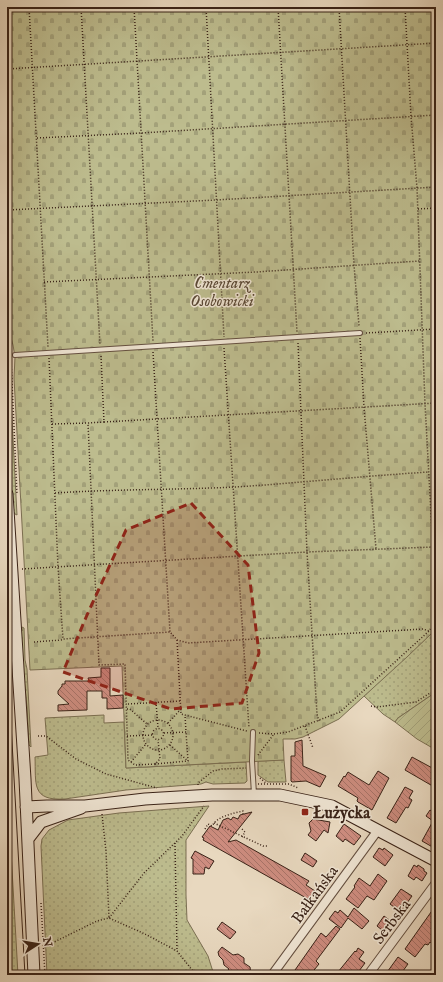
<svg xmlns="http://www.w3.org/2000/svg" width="443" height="982" viewBox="0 0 443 982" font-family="'IM FELL English',serif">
  <defs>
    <pattern id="grass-dots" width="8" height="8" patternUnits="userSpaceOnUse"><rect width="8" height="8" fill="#bdbc8e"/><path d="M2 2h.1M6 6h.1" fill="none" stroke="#a3a17a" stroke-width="1.8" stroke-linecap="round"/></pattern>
    <pattern id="cemetery-stones" width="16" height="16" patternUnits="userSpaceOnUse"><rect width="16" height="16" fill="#bdbc8e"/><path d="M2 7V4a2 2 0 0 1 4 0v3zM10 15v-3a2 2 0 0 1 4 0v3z" fill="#a3a17a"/></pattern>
    <pattern id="garden-furrows" width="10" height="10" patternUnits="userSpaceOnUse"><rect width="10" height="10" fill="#bdbc8e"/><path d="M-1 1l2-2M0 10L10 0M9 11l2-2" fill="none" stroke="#a3a17a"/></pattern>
    <pattern id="building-back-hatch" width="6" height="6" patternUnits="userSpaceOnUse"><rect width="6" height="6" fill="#ce8d80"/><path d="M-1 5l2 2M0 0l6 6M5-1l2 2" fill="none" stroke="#a87368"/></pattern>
  </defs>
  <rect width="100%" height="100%" fill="#e8d8bf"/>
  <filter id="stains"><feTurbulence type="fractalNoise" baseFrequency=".005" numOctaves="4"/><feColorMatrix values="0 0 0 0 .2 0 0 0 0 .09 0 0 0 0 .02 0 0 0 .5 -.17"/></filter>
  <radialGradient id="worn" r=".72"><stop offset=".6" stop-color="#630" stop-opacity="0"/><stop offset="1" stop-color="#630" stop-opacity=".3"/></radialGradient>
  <path fill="url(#grass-dots)" stroke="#7b6f52" d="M7 361 9 362 17 515 15 514 12 509 7 420Z
    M436 626V692L398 718 395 722 383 714 364 696 432 633Z
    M22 627 24 628 25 660 27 669 31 747 29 745 27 707 19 632 22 631Z
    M104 715V723L124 722 126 768 246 762 247 781 245 783 213 784 206 782 201 784 126 790 65 799C31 801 36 784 35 757L48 755 45 718Z
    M284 760 286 782H268L258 775V761Z
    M7 781 18 975H12L7 894Z
    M209 806 186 840V895L187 920 208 956 214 975H47L41 846 42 839 49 830 68 820 119 813Z"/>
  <path fill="url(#cemetery-stones)" stroke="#7b6f52" d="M7 7H436V626L432 633 407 657 339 719 303 737 295 739H283L284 760 126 768 122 666 30 670 14 378 15 357 13 345 10 334 7 292 10 212 7 160Z"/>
  <path fill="url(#garden-furrows)" stroke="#7b6f52" d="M436 692V750L417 739 395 722 398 718Z"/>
  <path fill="url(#building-back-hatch)" stroke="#392217" d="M101 668H110V696L123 695V708L107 709V698H102V691H87V710L58 711V705L69 704 58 694V691L62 686V684H65V681H89L88 678 101 677Z
    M302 740 303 766 326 776 320 787 306 781 292 782 291 781V756H295V742Z
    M412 757 436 770V788L405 770Z
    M378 771 389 778 372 810 358 802 357 801 358 798 338 786 344 776 345 777 348 772 369 785Z
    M405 787 413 791 409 798 412 800 408 808 406 807 396 823 387 818Z
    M430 810 436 814V849L422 841 433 821 426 816Z
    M252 812 228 842 236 840 309 881 306 885 315 891 312 897 310 896 308 899 203 840 204 838 202 837 210 826 218 830 223 820 228 818 231 820 233 817 238 819 240 815Z
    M313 819 330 822 328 833 324 830 316 841 308 835 311 831 309 823Z
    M344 824 361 836 354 845 345 839 343 842 336 836Z
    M379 848 383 850 384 848 393 855 385 866 373 857Z
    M195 851 214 861 209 869 205 867 204 874H193V859L191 858Z
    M305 853 317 861 313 867 301 860Z
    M414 865 417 867 418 865 424 869V871L427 873 422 881 416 877 414 880 408 876Z
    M378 874 387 881 374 900 367 896 358 908 346 899 355 887 354 886 359 878 370 886Z
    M401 889 412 896 402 910 400 908 398 910 390 904Z
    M436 905V946L430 942 428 945 425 944 415 957 405 949Z
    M354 908 369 921 362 929 348 918 341 928 329 919 335 911 338 913 340 910 348 917Z
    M384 916 392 922 386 931 384 929 382 930 377 926Z
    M222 922 236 932 230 939 217 929Z
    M336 926 340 929 316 961 319 964 310 975H301L295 970 321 933 326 937Z
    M222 947 233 955 238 954 244 958V963L250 967 251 975H224L229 969 224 965 223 960 219 956 218 952Z
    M358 948 364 952 359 959 365 963 356 975H342L338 972 355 951 356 952Z
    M398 957 408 964 400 975H385Z"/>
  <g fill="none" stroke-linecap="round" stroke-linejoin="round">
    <g stroke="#655041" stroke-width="6">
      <path id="lane" d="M15 355 360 333
        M253 732 252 761 254 794"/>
    </g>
    <g stroke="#655041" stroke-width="10">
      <path id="street" d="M272 975 378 830
        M368 975 436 883"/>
    </g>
    <g stroke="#392217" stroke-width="13">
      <path id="secondary" d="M7 494 25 779 34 975
        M26 807 47 806H85L145 799 212 795H280L332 806 436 861
        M28 839 41 822 81 808"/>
    </g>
    <path stroke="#392217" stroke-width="1.5" stroke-dasharray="1 2" stroke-linecap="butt" d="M29 7 48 347
      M81 7 100 345
      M134 7 153 341
      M206 7 224 337
      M278 7 297 332
      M339 7 354 265 359 326
      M405 7 411 116 417 188 425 404 436 606
      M7 69 436 43
      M37 138 141 133 436 115
      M7 188 8 213 7 254
      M418 209 436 208
      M7 210 216 200 436 187
      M44 282 256 272 419 261
      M7 310 11 352
      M366 333 436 329
      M360 338 364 407 376 549
      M298 343 307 552 317 714 319 721
      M224 348 249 728
      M153 352 170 632
      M101 356 104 422 88 423 99 665 125 664 128 760 135 765 155 764 160 759 158 740
      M49 358 58 567 63 639 170 632 177 640 188 643 423 629 429 631 436 620
      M11 360 17 494
      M104 422 436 403
      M52 424 88 423
      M55 493C115 489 175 490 235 487 299 483 364 476 429 472
      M22 569 307 552 433 547
      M177 640 181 714 247 731
      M34 642 61 640 63 639
      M156 702 158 728
      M128 704 180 701
      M371 706 377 707 416 702 430 693 436 692
      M127 709H130L147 724
      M143 735a15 15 0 1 1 30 0a15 15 0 1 1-30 0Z
      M168 723 181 709
      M305 726 313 748
      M152.5 734a5.5 5.5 0 1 1 11 0a5.5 5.5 0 1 1-11 0Z
      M164 733 186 732 185 715
      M259 733 274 734 288 732 340 712 429 631
      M38 736H46L76 759 106 774 157 788
      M127 736 153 735
      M170 745 188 761
      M258 755 274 734
      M131 762 146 744
      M155 764 188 761 186 732
      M260 778 266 783
      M258 784H289L298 788
      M198 785V783L213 771 222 769 246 768
      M102 814 106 851 109 918
      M214 823 263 846H268
      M205 829 208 824 212 826C218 816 231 814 243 811V814
      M242 837 245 832 242 829
      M175 843 177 951
      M435 870 436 874
      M41 903 45 975
      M109 918 144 873 182 836 204 806
      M7 942 9 975
      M44 947 97 921 109 918 145 934 177 951 196 975"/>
    <use href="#lane" stroke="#f0e6d5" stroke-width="4"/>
    <use href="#street" stroke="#f0e6d5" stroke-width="8"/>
    <use href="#secondary" stroke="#f0e6d5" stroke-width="11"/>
    <path stroke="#392217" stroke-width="1" d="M7 652 25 975"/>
  </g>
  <path fill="#8f2418" fill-opacity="0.2" stroke="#8f2418" stroke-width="3" stroke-dasharray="8 5" stroke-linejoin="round" d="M191 503 248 565 259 653 242 703 171 709 63 672 87 615 126 530Z"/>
  <rect fill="#8f2418" stroke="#f0e6d5" stroke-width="1.5" x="301" y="808" width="8" height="8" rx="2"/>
  <g text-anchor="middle" stroke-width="3" stroke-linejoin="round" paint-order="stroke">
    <g font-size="16" font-style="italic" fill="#5a4835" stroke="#f0e6d5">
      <text x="222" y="288">Cmentarz<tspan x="222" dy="18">Osobowicki</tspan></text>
    </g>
    <g font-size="16" font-weight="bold" fill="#392217" stroke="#f0e6d5" text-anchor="start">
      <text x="313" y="818">Łużycka</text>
    </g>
    <g font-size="16" fill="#392217" stroke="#f0e6d5">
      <text transform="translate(314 894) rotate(-54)" y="6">Bałkańska</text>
      <text transform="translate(391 921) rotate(-53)" y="6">Serbska</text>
    </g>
  </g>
  <rect width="443" height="982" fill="none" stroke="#e8d8bf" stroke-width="24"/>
  <rect x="8" y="8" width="427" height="966" fill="none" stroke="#392217" stroke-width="2"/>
  <rect x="12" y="12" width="419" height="958" fill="none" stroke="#392217"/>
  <g transform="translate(38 944) rotate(78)" stroke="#f0e6d5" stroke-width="3" paint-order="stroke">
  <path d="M0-3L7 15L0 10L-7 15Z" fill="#392217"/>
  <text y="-6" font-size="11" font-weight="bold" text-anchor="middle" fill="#392217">N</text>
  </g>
  <rect width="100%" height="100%" filter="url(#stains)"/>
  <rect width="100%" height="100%" fill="url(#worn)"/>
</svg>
